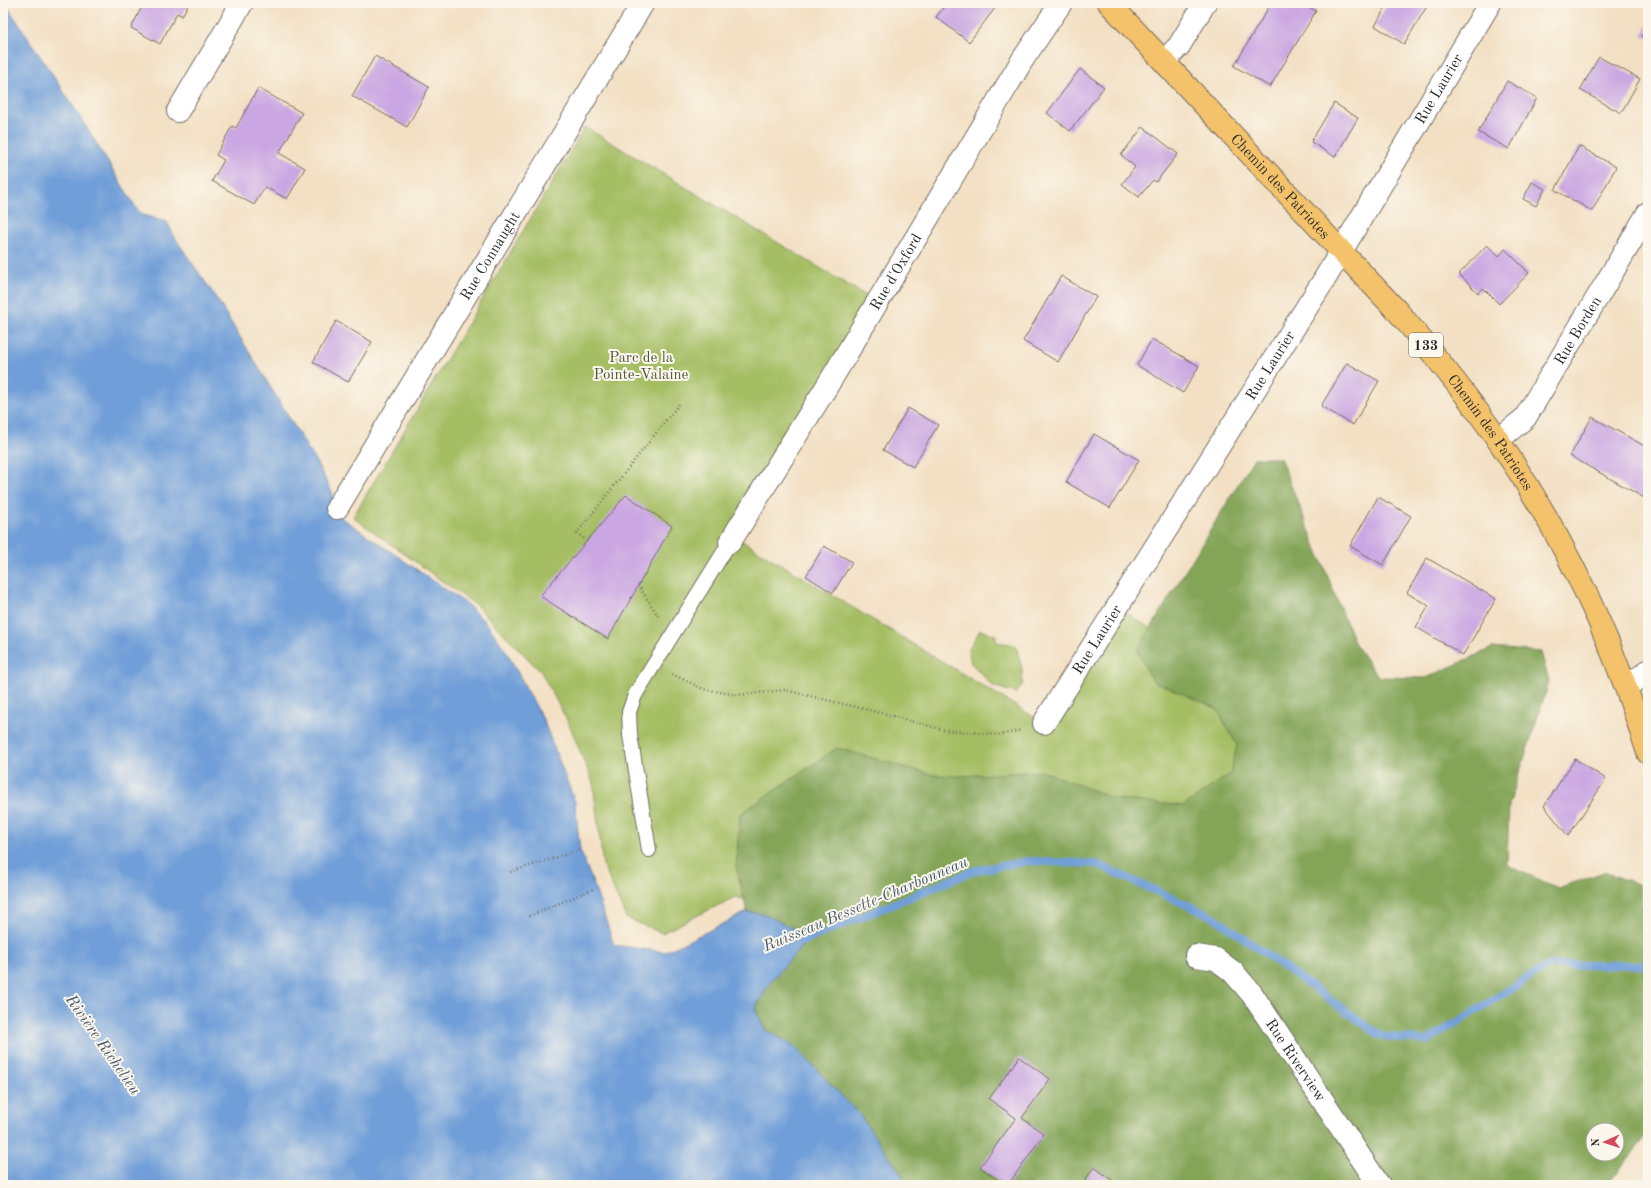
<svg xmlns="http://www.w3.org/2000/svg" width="1651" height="1188" viewBox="0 0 1651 1188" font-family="'Old Standard TT',serif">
  <rect width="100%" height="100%" fill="#fbf7ec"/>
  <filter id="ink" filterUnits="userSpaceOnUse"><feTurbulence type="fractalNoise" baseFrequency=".025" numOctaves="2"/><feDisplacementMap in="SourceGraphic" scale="8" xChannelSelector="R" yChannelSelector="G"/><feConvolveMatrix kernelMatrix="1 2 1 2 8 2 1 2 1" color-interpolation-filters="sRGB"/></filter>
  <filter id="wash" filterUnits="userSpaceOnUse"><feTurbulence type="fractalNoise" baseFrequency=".012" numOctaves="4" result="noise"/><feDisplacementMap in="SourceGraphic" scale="16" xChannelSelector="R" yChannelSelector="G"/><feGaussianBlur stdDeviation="0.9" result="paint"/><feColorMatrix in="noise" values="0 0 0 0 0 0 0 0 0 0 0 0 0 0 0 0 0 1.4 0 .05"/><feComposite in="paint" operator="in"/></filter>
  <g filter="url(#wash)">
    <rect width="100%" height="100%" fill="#f3e0c4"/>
    <path fill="#a5be63" stroke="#687447" d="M585 127 880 304 734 536 1044 723 1117 607 1260 699 1295 727 1178 884 810 916 735 897 662 933 626 918 603 865 593 783 569 724 541 672 477 606 353 517Z
      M980 630 996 635V642L1016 645 1022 670 1023 684 1016 693 993 686 971 663 968 650Z"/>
    <path fill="#84a559" stroke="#586842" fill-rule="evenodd" d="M1254 458H1280L1355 644 1379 677 1426 678 1492 648 1541 652 1549 682 1509 805 1507 865 1558 888 1604 872 1638 884 1648 929V1134L1607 1185H909L859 1114 793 1045 765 1030 755 1009 771 981 810 937 764 914 747 912 736 866 740 814 837 748 933 775 960 776 1043 771 1115 799 1183 806 1230 774 1237 745 1216 708 1153 681 1137 651ZM1593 1130H1617V1154H1593Z"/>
    <path fill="#6f9ed8" stroke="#4d6482" d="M3 3H5L77 112 140 214 167 222 177 241 215 296 315 460 332 492 339 516 467 604 488 625 506 651 543 719 575 802 580 850 595 888 614 945 665 952 747 912 764 914 810 937 771 981 755 1009 765 1030 793 1045 859 1114 909 1185H3Z"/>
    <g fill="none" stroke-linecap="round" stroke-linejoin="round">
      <path stroke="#6f9ed8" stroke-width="8" d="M801 942 973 871 1028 861 1096 864 1214 917 1381 1036 1427 1041 1549 965H1648"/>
    </g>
    <g id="blocks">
      <path fill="#caa7e2" d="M144 3H189L182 16 177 13 160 44 131 28Z
        M947 3H999L969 42 936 17Z
        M1271 3H1302L1316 11 1270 87 1234 66Z
        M1388 3H1429L1404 44 1375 26Z
        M1648 25V39L1642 36Z
        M375 56 429 87 407 127 352 96Z
        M1599 57 1640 79 1621 113 1580 90Z
        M1080 69 1104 87 1070 131 1047 113Z
        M1507 81 1537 98 1509 149 1478 132Z
        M258 88 302 113 279 153 305 168 287 199 265 187 254 205 212 181 224 160 216 155 232 126 236 128Z
        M1334 103 1358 118 1335 157 1311 142Z
        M1143 127 1178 154 1156 182 1153 180 1139 197 1122 184 1135 167 1121 155Z
        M1579 146 1616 167 1592 211 1555 190Z
        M1532 182 1545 189 1536 206 1523 199Z
        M1487 245 1499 256 1505 249 1529 273 1499 304 1483 288 1478 293 1459 274Z
        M1061 276 1096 297 1058 362 1023 341Z
        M336 321 372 342 348 382 313 362Z
        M1152 339 1199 366 1183 393 1137 365Z
        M1347 363 1379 381 1353 425 1321 406Z
        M908 408 938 425 913 467 883 450Z
        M1592 417 1648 448V500L1570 456Z
        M1094 434 1139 460 1110 508 1066 482Z
        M626 495 672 526 608 639 540 596Z
        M1378 497 1411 516 1383 565 1350 546Z
        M824 546 852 562 833 593 806 576Z
        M1427 558 1496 599 1463 655 1416 627 1429 606 1407 593Z
        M1575 759 1606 779 1568 836 1544 806Z
        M1019 1057 1050 1079 1022 1118 1044 1134 1008 1185H1005L980 1167 1016 1118 989 1099Z
        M1094 1167 1119 1185H1082Z"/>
    </g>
  </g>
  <g filter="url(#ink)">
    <use href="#blocks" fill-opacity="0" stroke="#716a61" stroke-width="1"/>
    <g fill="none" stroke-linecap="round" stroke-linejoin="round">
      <g stroke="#716a61" stroke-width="16">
        <path id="service" d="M649 850 630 735 629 712 635 695 730 542"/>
      </g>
      <g stroke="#716a61" stroke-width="24">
        <g id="minor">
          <path d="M1164 61 1179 46 1205 3"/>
          <path d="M178 111 242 3"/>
          <path id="s1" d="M1498 440 1525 418 1648 213"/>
          <path id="s2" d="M337 508 643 3"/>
          <path id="s3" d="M730 542 832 378 1023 59 1061 3"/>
          <path d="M1626 687 1648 671"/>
          <path id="s4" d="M1044 723 1324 280 1490 3"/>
          <path id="s5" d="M1196 956 1216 959 1233 972 1252 994 1379 1185"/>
        </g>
      </g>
      <g stroke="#716a61" stroke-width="24">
        <g id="primary">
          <path id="s6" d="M1109 3 1399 313C1434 354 1467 395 1498 440 1563 535 1614 642 1648 753"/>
        </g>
      </g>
      <path stroke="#716a61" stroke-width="2.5" stroke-dasharray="1 3" stroke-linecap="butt" d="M587 541 577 533 679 404
        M638 585 659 617
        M672 674 703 689 737 695 785 690 885 714 944 730 1001 735 1021 730
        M510 872 580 850
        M529 916 595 888"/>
      <use href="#service" stroke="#fff" stroke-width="14"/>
      <use href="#minor" stroke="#fff" stroke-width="22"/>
      <use href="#primary" stroke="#f3c26a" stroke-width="22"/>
    </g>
  </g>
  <g text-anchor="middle" stroke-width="4" stroke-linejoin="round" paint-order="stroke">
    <rect fill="#fbf7ec" stroke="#696865" stroke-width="1" x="1409" y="333" width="34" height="24" rx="3"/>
    <g font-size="14" font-weight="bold" fill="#2b2b2b">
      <text x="1426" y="350">133</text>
    </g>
    <g font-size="15" fill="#2b2b2b" stroke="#fbf7ec">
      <text dy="5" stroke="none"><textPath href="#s4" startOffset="747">Rue Laurier</textPath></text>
      <text dy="5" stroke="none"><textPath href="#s6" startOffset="251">Chemin des Patriotes</textPath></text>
      <text dy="5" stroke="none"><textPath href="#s2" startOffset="295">Rue Connaught</textPath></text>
      <text dy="5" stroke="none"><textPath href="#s3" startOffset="317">Rue d'Oxford</textPath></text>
      <text dy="5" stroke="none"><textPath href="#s1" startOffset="137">Rue Borden</textPath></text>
      <text dy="5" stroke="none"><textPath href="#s4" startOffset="423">Rue Laurier</textPath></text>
      <text dy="5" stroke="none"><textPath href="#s6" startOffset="575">Chemin des Patriotes</textPath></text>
      <text dy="5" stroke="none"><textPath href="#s4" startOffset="99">Rue Laurier</textPath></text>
      <text dy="5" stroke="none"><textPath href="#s5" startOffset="150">Rue Riverview</textPath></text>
    </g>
    <g font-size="15" fill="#50573c" stroke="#fbf7ec">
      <text x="641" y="362">Parc de la<tspan x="641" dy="17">Pointe-Valaine</tspan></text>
    </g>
    <g font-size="16" font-style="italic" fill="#465970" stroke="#fbf7ec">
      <text transform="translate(865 903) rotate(-23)" y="6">Ruisseau Bessette-Charbonneau</text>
      <text transform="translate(104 1044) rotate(55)" y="6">Rivière Richelieu</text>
    </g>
  </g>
  <rect width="1651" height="1188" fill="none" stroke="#fbf7ec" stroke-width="16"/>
  <g transform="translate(1605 1142) rotate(267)"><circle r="19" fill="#fbf7ec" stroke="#a8a59f"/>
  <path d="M0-3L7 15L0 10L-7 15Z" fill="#d1495b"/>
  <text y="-6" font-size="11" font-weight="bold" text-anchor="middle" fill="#2b2b2b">N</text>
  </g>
</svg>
